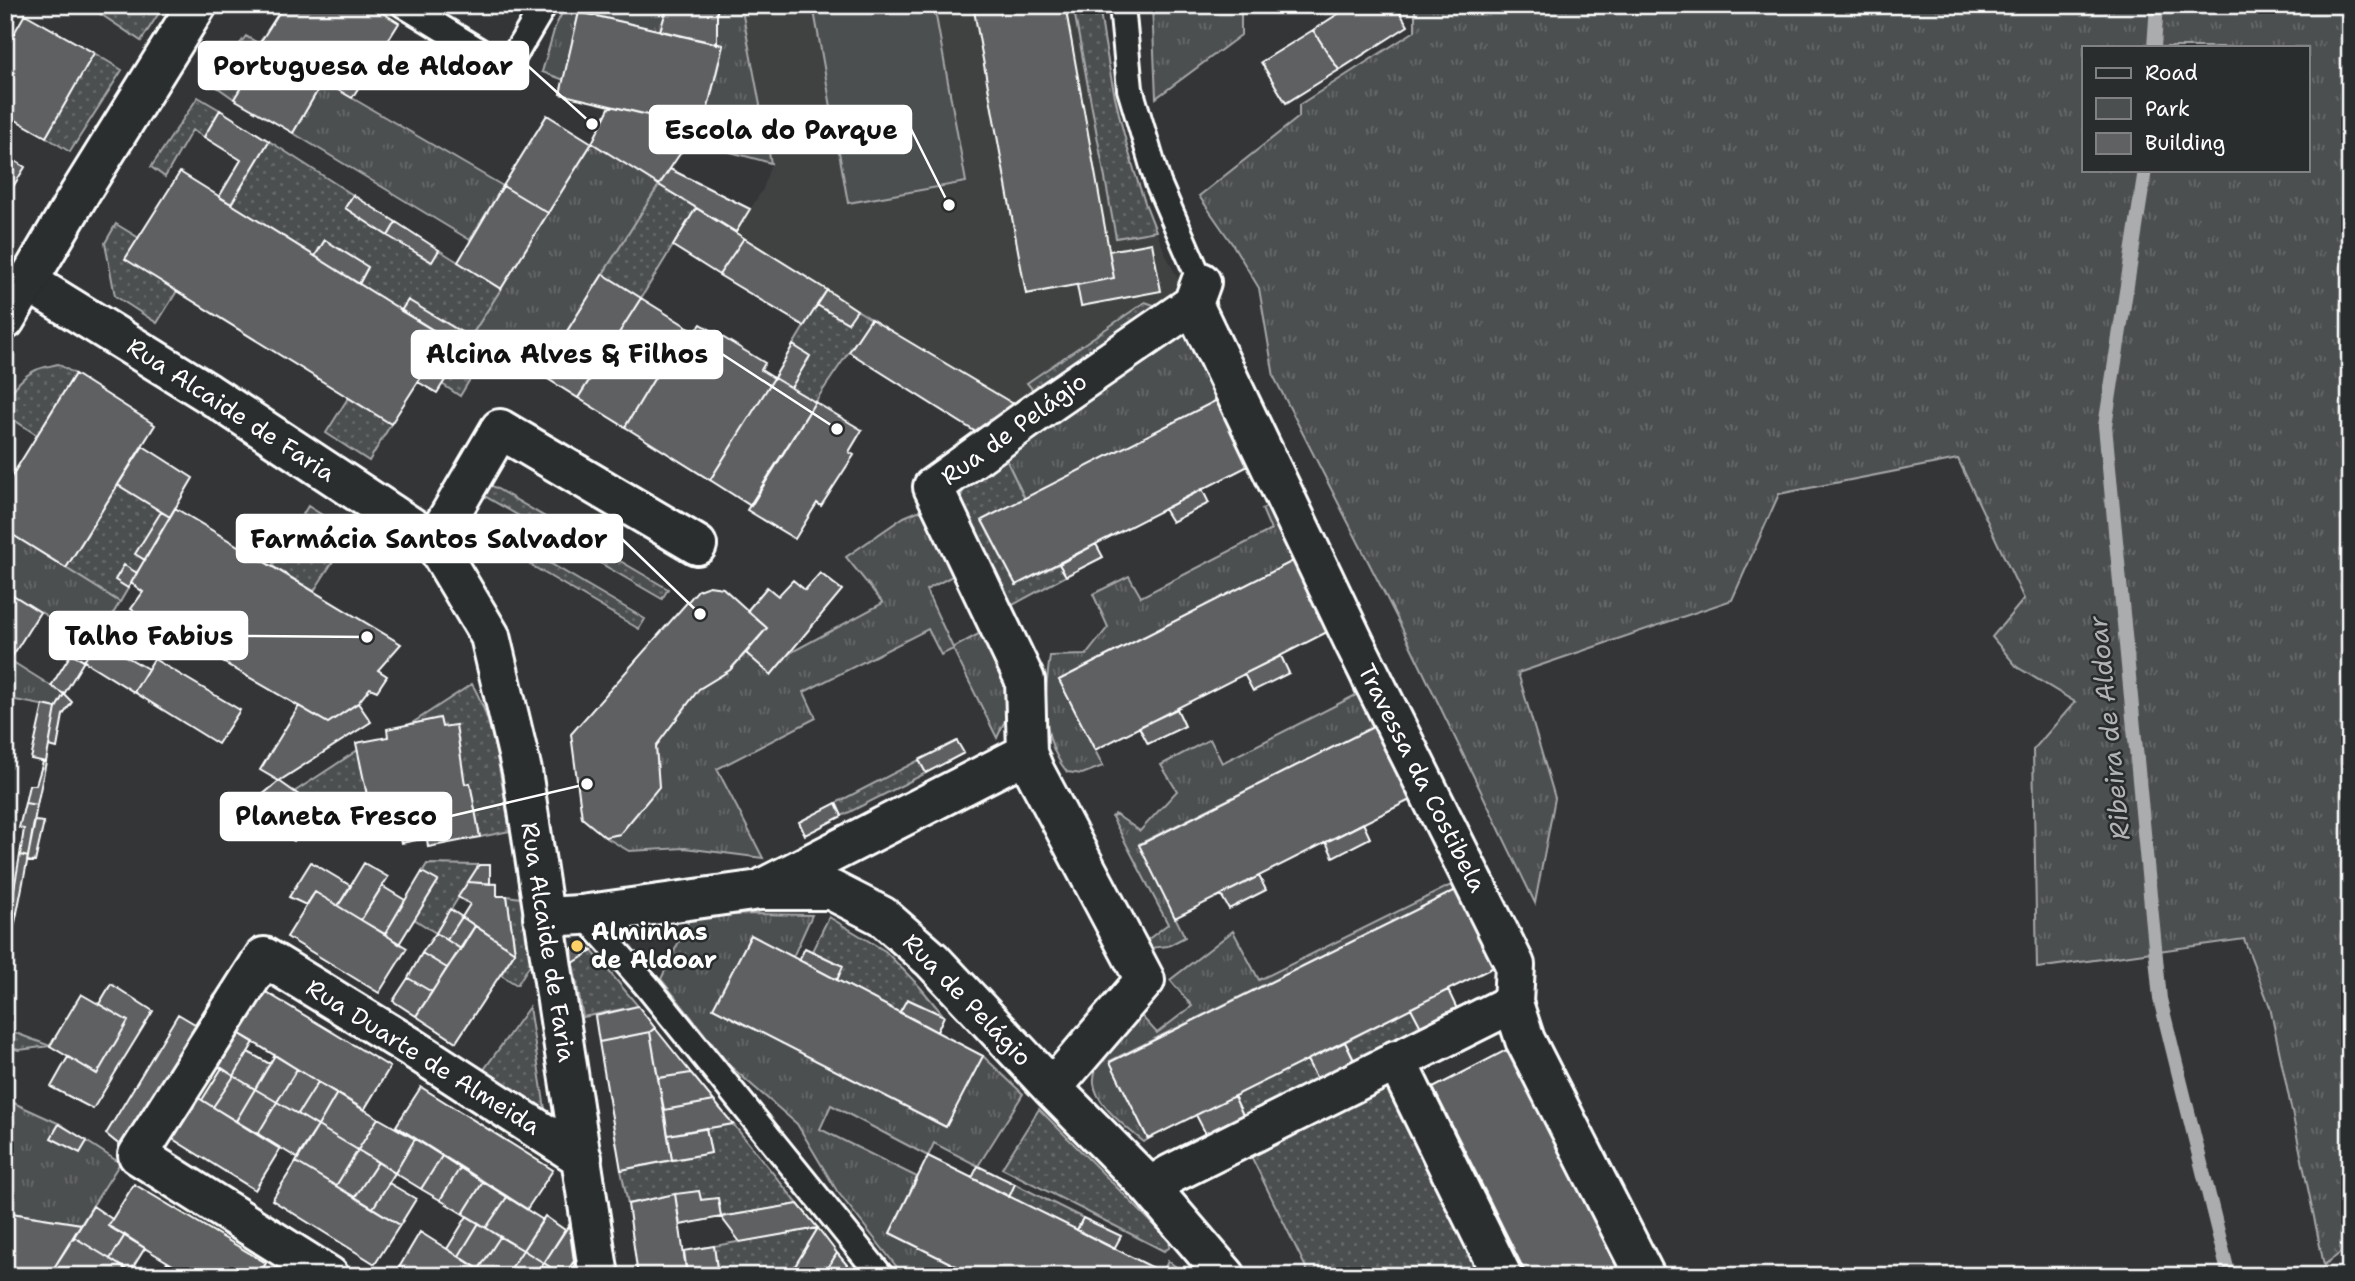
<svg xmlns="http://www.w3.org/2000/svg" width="2355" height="1281" viewBox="0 0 2355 1281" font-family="'Shantell Sans',sans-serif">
  <defs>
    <pattern id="grass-tufts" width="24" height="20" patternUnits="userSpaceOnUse" patternTransform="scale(1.75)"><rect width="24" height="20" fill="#4c4f50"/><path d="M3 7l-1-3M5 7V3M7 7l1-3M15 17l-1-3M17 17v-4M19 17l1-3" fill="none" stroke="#67696a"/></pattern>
    <pattern id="garden-dots" width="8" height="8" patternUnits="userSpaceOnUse" patternTransform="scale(1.75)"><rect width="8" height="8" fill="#4c4f50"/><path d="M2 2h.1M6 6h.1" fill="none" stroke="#67696a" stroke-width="1.8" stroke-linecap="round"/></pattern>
  </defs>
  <rect width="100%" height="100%" fill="#333536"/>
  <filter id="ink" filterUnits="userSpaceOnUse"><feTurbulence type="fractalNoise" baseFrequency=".0143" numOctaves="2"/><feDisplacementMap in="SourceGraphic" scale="14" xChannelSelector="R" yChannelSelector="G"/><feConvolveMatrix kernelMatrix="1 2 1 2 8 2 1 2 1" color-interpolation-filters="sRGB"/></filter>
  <g filter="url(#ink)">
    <path fill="#404243" d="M741 5H1099L1108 68 1125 142 1143 201 1167 257 1184 291 1017 406 871 319 744 238 736 232 763 189 771 163Z"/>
    <path fill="url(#grass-tufts)" stroke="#a6a7a8" stroke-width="2" fill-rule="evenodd" d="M566 5H668L660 31 579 12 564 80 542 72 555 27Z
      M717 5H741L771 163 689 141 698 127 703 128 723 46 717 44Z
      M1152 5H1241V35L1156 98Z
      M1415 5H2350V1246L2324 1265 2270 1007 2244 939 2037 968 2033 750 2075 702 2017 667 1992 637 2024 599 1958 459 1779 494 1732 600 1518 673 1555 798 1535 903 1399 622 1274 377 1259 288 1233 245 1199 196 1299 117V105L1415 31ZM2084 47H2308V170H2084Z
      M323 81 503 186 470 240 293 133Z
      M592 143 659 185 540 374 473 333Z
      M1187 329 1219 399 1025 499 1003 453Z
      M1272 504 1297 559 1059 680 1103 766 1082 774 1067 772C1040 738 1044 697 1050 656L1086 655 1108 627 1093 594 1129 576 1141 597 1271 530 1262 509Z
      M918 511 928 513 958 573 926 590 953 648 986 630 1011 681 1007 716 997 738 953 649 941 655 928 629 804 692 816 718 717 769 763 858 685 848 629 851 605 837 620 834 656 746 699 689 730 670 746 653 771 674 788 654 883 603 846 557 904 517Z
      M5 530 120 602 94 645 5 590Z
      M5 657 64 694 56 708 5 698Z
      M1352 667 1381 723 1139 844 1185 937 1168 946 1150 948 1146 941 1168 924 1112 817 1115 814 1140 831 1177 791 1161 765 1210 739 1222 763 1356 695 1345 670Z
      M1461 880 1464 886 1110 1061 1148 1139 1144 1142C1071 1084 1086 1076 1136 1010L1157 1033 1192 1006 1170 980 1233 931 1259 980Z
      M751 914 812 915 793 957 750 936 714 1008 945 1127 983 1056 1023 1094 978 1166 934 1143 928 1156 831 1105 820 1129 917 1177 890 1233 976 1276H904L837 1191 797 1124 730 1066 661 979 690 918Z
      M5 1099 60 1124 120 1163 81 1224 5 1212Z
      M1168 1261 1189 1276H1161Z"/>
    <path fill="#4c4f50" stroke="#a6a7a8" stroke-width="2" d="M813 5H934L966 182 848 203Z"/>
    <path fill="url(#garden-dots)" stroke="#a6a7a8" stroke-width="2" d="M87 5H164L141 41Z
      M1073 5H1099C1110 83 1126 159 1156 231L1116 238Z
      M246 36 323 81 319 88 234 99 210 82Z
      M94 53 122 70 70 152 46 137Z
      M198 97 220 110 204 137 192 130 165 177 151 167Z
      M269 141 353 195 345 208 431 262 439 250 501 289 473 333 491 344 460 396 442 384 470 337 408 300 401 311 359 284 368 267 325 240 315 256 231 204Z
      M659 185 696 208 641 298 603 274Z
      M116 224 139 238 177 291 157 323 115 296 105 243Z
      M1145 302 1160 307 1036 394 1027 383Z
      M817 305 847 323 857 310 871 319 815 402 791 388 810 356 793 345Z
      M58 364 75 374 37 435 5 414C5 397 20 377 36 370 42 367 51 366 58 364Z
      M348 398 391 424 369 461 326 433Z
      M1003 453 1025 499 982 521 1016 585 1059 564 1066 576 1011 606 959 502 967 480Z
      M489 484 668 589 662 599 483 495Z
      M118 485 170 517 120 602 66 568Z
      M308 506 351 533 314 591 272 566Z
      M495 531 645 619 639 629 490 541Z
      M472 684C495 722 502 786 510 831L480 837 470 784H465L442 727 440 719 409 725Z
      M358 750 367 795 313 805 294 792Z
      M919 760 926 773 842 816 836 803Z
      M427 864 479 865 436 933 414 919 438 881 422 872Z
      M507 896 521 898 531 963 517 985 501 975 515 952Z
      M829 917 885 951 920 987 944 1016 908 999 899 1012 837 980 843 966 812 951Z
      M592 951 638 1006 583 1017 573 963Z
      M529 1007 545 1109 483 1071Z
      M1411 1008 1422 1029 1355 1061 1345 1042Z
      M5 1029 50 1046 19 1050 5 1047Z
      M1307 1060 1317 1079 1244 1117 1234 1096Z
      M1389 1086 1487 1276H1310L1250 1154Z
      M1039 1109 1170 1241 1169 1248 1164 1251 1002 1168Z
      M733 1124 798 1204 721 1217 718 1198 701 1200 699 1191 628 1204 621 1170 711 1153 706 1128Z
      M1015 1184 1083 1218 1077 1230 1009 1197Z
      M818 1228 789 1276H769L762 1272 756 1276H718L714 1246Z"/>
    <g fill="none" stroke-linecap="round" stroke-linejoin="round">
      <path stroke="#abacad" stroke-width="14" d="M2154 47 2157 5
        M2145 170 2105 426 2160 999 2229 1276"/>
    </g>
    <path fill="#5f6162" stroke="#fff" stroke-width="2" d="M284 5H370L399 23 352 98 259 44Z
      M668 5H717V44L660 31Z
      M973 5H1065L1114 278 1026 294Z
      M1352 5H1395L1408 26 1339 70 1313 30Z
      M579 12 723 45 703 128 560 94Z
      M25 14 94 53 46 137 5 114V49Z
      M1313 30 1339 70 1286 103 1261 62Z
      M261 54 319 88 293 133 234 99Z
      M610 106 698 127 659 185 592 143Z
      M220 110 269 141 231 204 219 197 241 160 204 137Z
      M547 115 592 143 548 213 503 186Z
      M5 155 25 167 5 200Z
      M670 169 750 209 736 232 659 185Z
      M180 172 446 338 391 424 125 259Z
      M503 186 548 213 501 289 458 262Z
      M353 195 396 222 388 236 345 208Z
      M696 208 744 238 719 275 673 246Z
      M396 222 439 250 432 262 388 236Z
      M744 238 827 290 804 326 719 275Z
      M325 240 368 267 359 284 315 256Z
      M1152 243 1161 291 1081 306 1077 285 1114 278 1109 251Z
      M603 274 641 298 578 398 540 374Z
      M827 290 857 310 848 323 817 305Z
      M641 298 686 326 625 427 578 398Z
      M408 300 471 338 437 393 418 382 446 338 401 311Z
      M871 319 1017 406 979 434 849 352Z
      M701 324 765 363 761 370 774 378 710 480 625 427 686 326 696 331Z
      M793 345 810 356 791 388 774 378Z
      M75 374 155 425 66 568 5 530V487Z
      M774 378 815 402 751 506 710 480Z
      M1219 399 1252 464 1016 585 982 520Z
      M815 402 862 430 849 452 854 455 821 506 817 503 795 539 747 510Z
      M143 446 193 478 170 517 118 485Z
      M1202 489 1209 503 1172 522 1164 509Z
      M175 508 401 644 378 670 387 676 377 691 370 688 358 703 328 723 131 609 143 592 131 583Z
      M161 512 170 517 145 560 135 554Z
      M1096 544 1103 557 1066 576 1059 564Z
      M1297 559 1333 629 1095 750 1059 680Z
      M124 565 137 573 128 588 115 580Z
      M820 573 842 590 771 675 746 653 767 628 747 611 767 587 778 596 793 580 805 590Z
      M709 586 723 588 767 628 730 670 699 689 656 746 659 787 620 834 605 837 582 818 571 734 698 590Z
      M5 590 40 612 10 660 5 657Z
      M97 640 148 669 134 692 84 661Z
      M71 654 84 661 64 694 51 686Z
      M1281 656 1289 673 1253 691 1244 674Z
      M154 659 240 710 218 744 134 692Z
      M64 694 72 702 63 715 57 748 49 746 56 708Z
      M358 703 371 722 279 781 260 770 299 706 328 723Z
      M43 705 56 708 46 762 31 759Z
      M1177 709 1185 726 1148 744 1139 727Z
      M440 718 442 727 456 725 464 778 465 784 470 783 480 837 428 847 427 838 401 843 399 833 359 839 352 798 367 795 356 743 388 737 387 729Z
      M1381 723 1418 796 1175 918 1139 845Z
      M957 741 964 753 926 773 919 760Z
      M43 762H46L37 805 25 803 29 785H36Z
      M279 781 313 805 321 804 294 841 244 810Z
      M25 803 37 805 28 857 20 855 24 829 19 828Z
      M836 803 842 816 805 835 799 822Z
      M35 821 44 822 35 862 27 861Z
      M1363 823 1370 838 1333 857 1326 842Z
      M20 855 28 857 17 913 10 912Z
      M311 862 351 886 338 906 315 892 306 905 289 897Z
      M364 863 388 877 361 920 338 906Z
      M479 865H490V884L468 882Z
      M422 872 438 881 399 944 385 934Z
      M1259 876 1266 890 1229 909 1221 895Z
      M468 882 497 884V896H507L515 952 462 917 470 904 458 897Z
      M382 886 405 900 385 934 361 920Z
      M1464 886 1502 963 1148 1139 1110 1062Z
      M315 892 407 948 379 993 287 937Z
      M450 909 462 917 447 940 436 933Z
      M10 912 17 913 5 969V925Z
      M462 917 475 926 461 949 447 940Z
      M475 926 515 952 456 1042 416 1016Z
      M436 933 461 949 447 968 422 953Z
      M751 935 983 1056 946 1127 713 1008Z
      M576 944H582L592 951 573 963 572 949Z
      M805 948 843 966 837 980 799 960Z
      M422 953 447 968 432 992 408 978Z
      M408 978 432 992 416 1016 393 1001Z
      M111 984 153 1011 93 1109 51 1087 68 1057 97 1074 128 1021 99 1004Z
      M256 986 390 1067 364 1110 230 1028Z
      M1448 990 1458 1011 1422 1029 1411 1008Z
      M81 994 128 1021 97 1074 50 1046Z
      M214 995 222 1002 127 1151 106 1134 178 1014 195 1024Z
      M907 999 944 1016 937 1032 900 1012Z
      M638 1006 655 1028 650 1032 599 1042 595 1016Z
      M230 1028 254 1042 234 1076 210 1061Z
      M655 1028 691 1073 658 1078 650 1032Z
      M650 1032 672 1160 621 1170 599 1042Z
      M1345 1042 1359 1071 1317 1079 1307 1060Z
      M1510 1048 1625 1276H1527L1478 1177 1433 1088Z
      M248 1052 270 1064 255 1089 234 1076Z
      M275 1055 297 1069 277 1102 255 1089Z
      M222 1068 234 1076 213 1107 202 1100Z
      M297 1069 318 1082 298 1114 277 1102Z
      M691 1073 714 1101 664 1110 658 1078Z
      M234 1076 255 1089 236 1121 213 1107Z
      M318 1082 337 1093 318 1126 298 1114Z
      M421 1087 553 1170 527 1209 396 1126Z
      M255 1089 277 1102 258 1134 236 1121Z
      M189 1092 280 1149 255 1190 163 1133Z
      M337 1093 378 1118 358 1150 318 1126Z
      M1234 1096 1244 1117 1207 1136 1196 1115Z
      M714 1101 733 1124 668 1135 664 1110Z
      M277 1102 318 1126 297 1158 258 1134Z
      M378 1118 415 1139 395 1173 358 1150Z
      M59 1124 87 1141 80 1153 51 1138Z
      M318 1126 358 1150 336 1186 296 1162Z
      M706 1128 711 1153 672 1160 668 1135Z
      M415 1139 442 1156 421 1189 395 1173Z
      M1459 1140 1478 1177 1468 1182 1450 1146Z
      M358 1150 378 1162 355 1197 336 1186Z
      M442 1156 460 1168 440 1200 421 1189Z
      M928 1156 1162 1272 1161 1276H976L890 1233Z
      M296 1162 400 1225 375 1264 272 1200Z
      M378 1162 395 1173 373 1208 355 1197Z
      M978 1166 1015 1184 1009 1197 972 1178Z
      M460 1168 483 1182 463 1214 440 1200Z
      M483 1182 507 1197 486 1228 463 1214Z
      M389 1183 416 1199 400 1225 373 1208Z
      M134 1184 266 1263 259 1276H191L108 1226Z
      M699 1191 701 1200 718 1198 721 1217 680 1225 675 1194Z
      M675 1194 687 1276H638L628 1204Z
      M507 1197 543 1220 523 1250 486 1228Z
      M798 1204 818 1228 740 1242 721 1217Z
      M93 1206 112 1219 108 1226 125 1235 110 1259 74 1237Z
      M5 1212 81 1224 49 1276H5Z
      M467 1216 479 1223 459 1256 447 1249Z
      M545 1216 565 1230 544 1263 523 1250Z
      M1083 1218 1121 1236 1114 1249 1077 1230Z
      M479 1223 500 1237 479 1269 459 1256Z
      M569 1225 574 1261 564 1276 544 1263Z
      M818 1228 837 1253 823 1276H789Z
      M420 1232 447 1249 489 1276H394Z
      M125 1235 145 1248 130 1272 110 1259Z
      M74 1237 110 1259 136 1276H53L50 1274Z
      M500 1237 523 1250 506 1276H490L479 1269Z
      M714 1246 717 1269 687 1274 684 1251Z
      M523 1250 544 1263 535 1276H506Z
      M837 1253 853 1272 851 1276H823Z
      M574 1261 576 1276H564Z
      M167 1262 191 1276H158Z
      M544 1263 564 1276H535Z
      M717 1269 718 1276H687V1274Z"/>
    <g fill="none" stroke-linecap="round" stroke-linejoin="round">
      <g stroke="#fff" stroke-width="30">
        <path id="lane" d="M404 5 507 68 544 5
          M1122 5 1130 89 1158 183 1201 282
          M581 915 594 926 647 986 881 1276"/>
      </g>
      <g stroke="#fff" stroke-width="44">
        <path id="street" d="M27 281 208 393 434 542 490 636 522 771 599 1276
          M1201 282 1193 304 1355 644 1515 965 1513 1003 1525 1040 1645 1276
          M434 542 500 429 697 545
          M765 887 1027 753
          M543 917 581 915 760 890H831L882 916 932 960 1052 1088 1150 1187 1226 1276
          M1396 1060 1502 1276
          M1052 1088 1145 980 1035 772 1027 753 1025 680 933 487 1051 402 1193 304
          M1150 1187 1171 1174 1513 1003
          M329 1276 138 1155 264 957 411 1047 582 1158"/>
      </g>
      <g stroke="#fff" stroke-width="44">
        <path id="secondary" d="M5 320 80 193 197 5"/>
      </g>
      <use href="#lane" stroke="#2a2d2e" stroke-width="24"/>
      <use href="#street" stroke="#2a2d2e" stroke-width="38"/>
      <use href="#secondary" stroke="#2a2d2e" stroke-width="38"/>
    </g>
  </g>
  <circle fill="#ffd166" stroke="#2a2d2e" stroke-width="2.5" cx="577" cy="946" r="7"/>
  <g text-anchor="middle" stroke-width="5" stroke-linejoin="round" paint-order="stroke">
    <g font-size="24" fill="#fff" stroke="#2a2d2e">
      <text transform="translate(231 410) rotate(33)" y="8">Rua Alcaide de Faria</text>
      <text transform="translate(1014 429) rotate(-36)" y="8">Rua de Pelágio</text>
      <text transform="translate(1422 778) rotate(63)" y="8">Travessa da Costibela</text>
      <text transform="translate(548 942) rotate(81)" y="8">Rua Alcaide de Faria</text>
      <text transform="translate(967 1000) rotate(46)" y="8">Rua de Pelágio</text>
      <text transform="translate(423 1057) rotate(32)" y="8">Rua Duarte de Almeida</text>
    </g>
    <g font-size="24" font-weight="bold" fill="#fff" stroke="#2a2d2e" text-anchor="start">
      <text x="591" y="940">Alminhas<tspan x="591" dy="28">de Aldoar</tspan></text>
    </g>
    <g font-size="26" font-style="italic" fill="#b2b3b4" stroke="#2a2d2e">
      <text transform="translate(2109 728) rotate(-96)" y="9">Ribeira de Aldoar</text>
    </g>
  </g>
  <path fill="none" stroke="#fff" stroke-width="2.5" d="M592 124L528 66M949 205L911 129M837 429L722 354M700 614L622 539M367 637L247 636M587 784L451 816"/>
  <g fill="#fff" stroke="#2a2d2e" stroke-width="2.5">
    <circle cx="592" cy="124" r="7"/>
    <circle cx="949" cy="205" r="7"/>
    <circle cx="837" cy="429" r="7"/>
    <circle cx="700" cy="614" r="7"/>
    <circle cx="367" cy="637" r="7"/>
    <circle cx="587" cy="784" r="7"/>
  </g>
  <g fill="#fff" stroke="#fff" stroke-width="2.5">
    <rect x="199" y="42" width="329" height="47" rx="7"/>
    <rect x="650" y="106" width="261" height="47" rx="7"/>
    <rect x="412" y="331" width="310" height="47" rx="7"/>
    <rect x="237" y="515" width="385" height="47" rx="7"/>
    <rect x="50" y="612" width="197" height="47" rx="7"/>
    <rect x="221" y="793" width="230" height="47" rx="7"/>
  </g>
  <g font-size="26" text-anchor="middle" font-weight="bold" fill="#111">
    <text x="363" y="75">Portuguesa de Aldoar</text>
    <text x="781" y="139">Escola do Parque</text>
    <text x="567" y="363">Alcina Alves &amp; Filhos</text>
    <text x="429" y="548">Farmácia Santos Salvador</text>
    <text x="149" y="645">Talho Fabius</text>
    <text x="336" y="825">Planeta Fresco</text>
  </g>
  <rect width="2355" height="1281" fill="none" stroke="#2a2d2e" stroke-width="28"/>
  <rect x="14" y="14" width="2327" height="1253" fill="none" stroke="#fff" stroke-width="2.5" filter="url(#ink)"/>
  <rect x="2082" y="46" width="228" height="126" fill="#2a2d2e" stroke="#7f8182" stroke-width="2"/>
  <rect x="2096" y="68" width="35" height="10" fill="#2a2d2e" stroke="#7f8182" stroke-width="2"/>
  <text x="2145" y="80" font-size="21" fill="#ffffff">Road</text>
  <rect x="2096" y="98" width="35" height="21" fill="#4c4f50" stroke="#7f8182" stroke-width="2"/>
  <text x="2145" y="116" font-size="21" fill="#ffffff">Park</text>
  <rect x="2096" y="133" width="35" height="21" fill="#5f6162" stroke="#7f8182" stroke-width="2"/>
  <text x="2145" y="150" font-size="21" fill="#ffffff">Building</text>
</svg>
